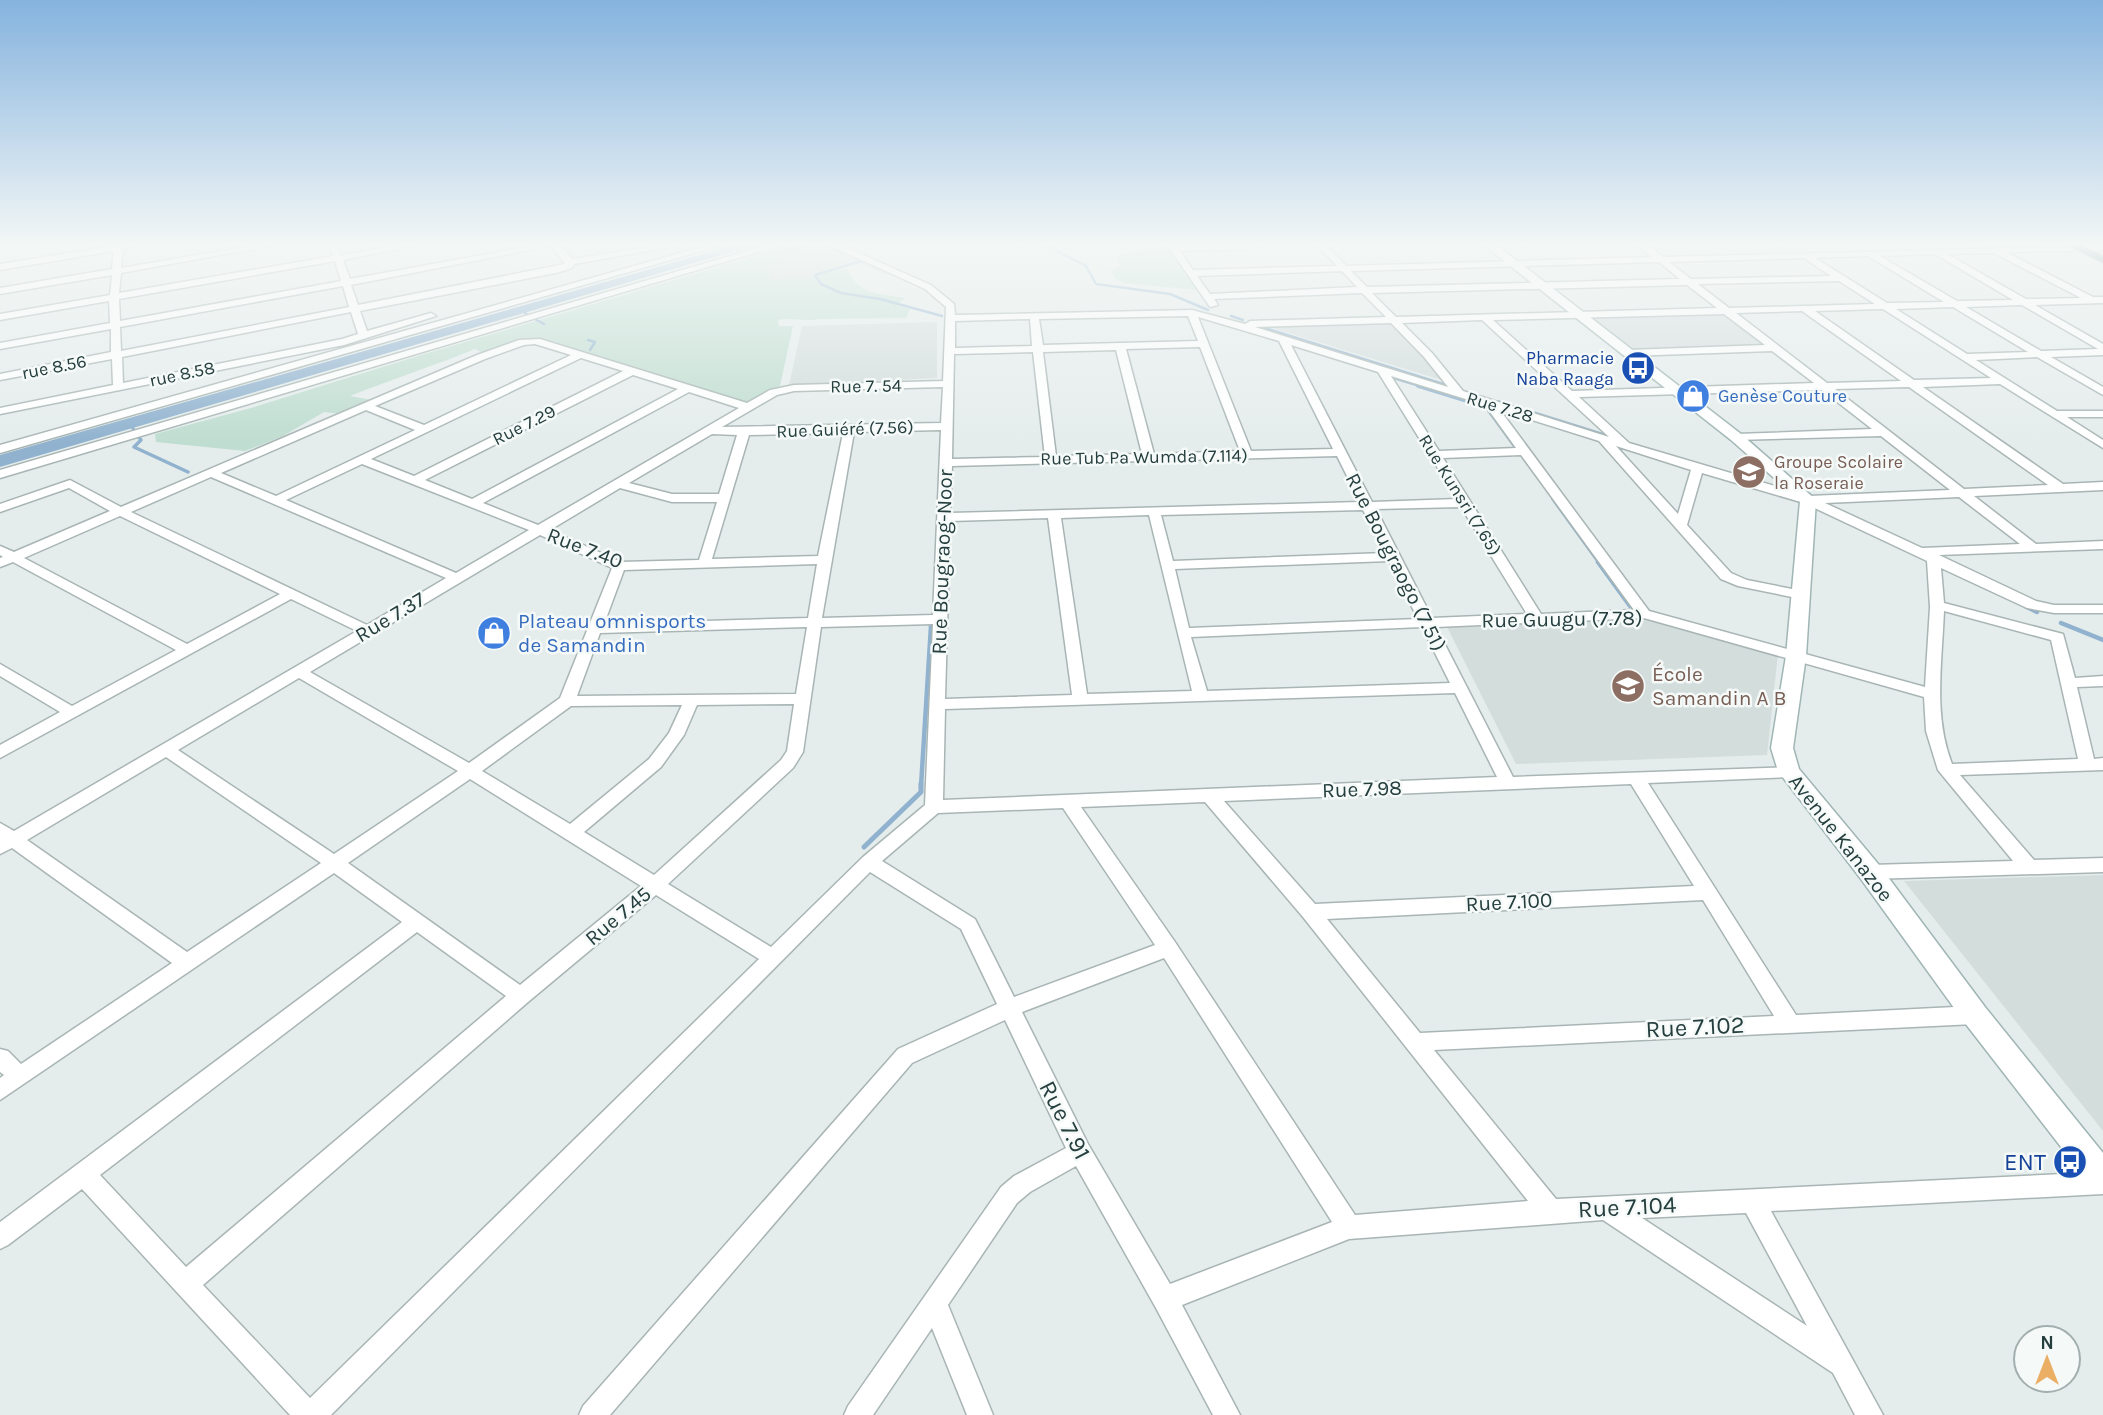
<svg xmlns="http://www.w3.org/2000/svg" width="2103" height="1415" viewBox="0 0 2103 1415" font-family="Karla,sans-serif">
  <rect width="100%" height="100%" fill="#e5edec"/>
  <path fill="#d3dddc" d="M789 246H831L892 273 886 275 860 263 802 278 770 280 759 268 781 263 776 256 784 253 779 249Z
    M1728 313 1774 347 1633 351 1592 318Z
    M1390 321 1448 382 1263 325Z
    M937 322V378L789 385 802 326Z
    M1648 619 1778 654 1767 755 1516 764 1447 627Z
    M2103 875V1131L1904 881Z"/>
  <path fill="#bfddd0" d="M779 249 785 253 776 256 782 263 760 268 769 274 770 280 802 278 847 268C858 296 879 293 905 298L896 305 910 309 906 318 819 319C804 322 793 317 778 320L779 326H793L780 386 750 403 528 338 485 354 475 349C434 366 392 379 350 396L372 400 341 414 324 412 283 436 245 451 156 442 155 434 251 408 421 355Z
    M1152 249 1172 251 1197 290 1124 283 1116 279 1110 271 1121 266 1117 256Z"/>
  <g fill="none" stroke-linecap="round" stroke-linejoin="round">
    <path stroke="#90b2cf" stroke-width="2.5" d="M827 246 842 253
      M1047 246 1086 266 1096 284 1170 294 1208 310
      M781 247 786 250 804 246
      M850 255 862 261 815 275 821 284 841 293 880 299 942 316
      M522 311 531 317
      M1231 316 1243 320
      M535 319 544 324
      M1262 327 1443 384
      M588 340 595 342 590 350
      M1387 376 1423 387"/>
    <path stroke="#90b2cf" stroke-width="3.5" d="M1418 386 1486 407 1519 452
      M1499 402 1604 435
      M130 423 135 432
      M138 436 141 440 134 447 188 472
      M1553 499 1600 564"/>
    <path stroke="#90b2cf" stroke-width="4.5" d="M1598 562 1630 606
      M2025 606 2037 612
      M2061 623 2103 640
      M921 786 931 626"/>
    <path stroke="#90b2cf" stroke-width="5" d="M864 847 921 792V784"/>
    <path fill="#90b2cf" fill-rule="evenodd" d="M731 246H752L0 467V455Z"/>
    <g stroke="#a8b5b4" stroke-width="3">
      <path id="street" d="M113 246H134L123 250 121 268 250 246H270L121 273 119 293 333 256 330 246H338L341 255 391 246H411L343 260 350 279 532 246H551L351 285 358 305 565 264 552 246H561L573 259 654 246H676L574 264 572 268 556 273 360 311 367 331 431 313 436 316 344 345 0 414V408L113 385 112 359 0 380V374L111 352V329L0 349V343L110 323 109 301 0 320V314L110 295 112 275 0 294V288L112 269 114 251 0 270V264ZM335 261 341 281 120 321 119 299ZM343 286 349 307 121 351 120 327ZM351 312 358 334 342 339 123 383 122 357Z
        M705 246H719L0 453V445Z
        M764 246H778L0 478V470Z
        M831 246H843L931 285 954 304 955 315 1192 310 1245 324 1250 321 1386 317 1362 293 1214 299 1218 305 1210 307 1168 246H1255L1251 249 1180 251 1193 270 1337 266 1318 246H1327L1346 266 1652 257 1639 246H1649L1663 257 2103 246V250L2006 252 2093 297H2103V303L2035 305 2103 344V355L2051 357 2103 387V395L2037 357 1976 360 2057 411H2103V417H2067L2103 440V448L2000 384 1923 387 2063 484 2103 482V490L1974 496 2036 544 2103 541V549L1939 555 2036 601 2054 605H2103V613H2054L2027 608 1941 568 1944 603 2063 634 2075 678 2103 676V686L2077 687 2094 759 2103 758V770L1960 775 2034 860 2103 858V872L1870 879 1864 877 1861 872 1864 867 1870 865 2013 861 1938 770 1926 731 1924 697 1644 618 1436 627 1513 777 1795 767 1797 771 1795 775 1789 777 1648 783 1796 1015 1975 1006 1982 1009 1985 1015 1982 1021 1975 1024 1434 1050 1556 1199 2103 1172V1194L1771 1211 1883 1415H1855L1833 1373 1603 1220 1349 1239 1182 1305 1240 1415H1213L1156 1308 1076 1166 1030 1192 1017 1203 948 1305 993 1415H967L932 1328 873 1415H844L848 1406 1001 1187 1014 1176 1066 1148 1005 1020 912 1063 610 1415H579L583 1406 898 1049 997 1004 961 929 870 872 331 1415H290L82 1189 8 1245 0 1249V1222L402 922 334 873 0 1100V1078L4 1075 0 1072V1049L8 1051 21 1064 172 963 12 848 0 854V823L14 831 357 631 291 599 0 758V745L60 712 0 676V664L72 706 176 650 13 562 0 567V558L3 557 0 555V546L14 552 110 511 69 488 0 512V504L70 480 121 507 477 355 519 340 540 339 747 403 770 390 794 385 943 381 946 307 925 289ZM1994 253 2081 298 2026 299 1947 254ZM1935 254 2013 300 1957 301 1880 256ZM1868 256 1944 302 1887 303 1815 258ZM1804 258 1831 276 1691 279 1669 262ZM1659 262 1680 279 1367 287 1351 271ZM1342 271 1357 287 1210 294 1197 276ZM1839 281 1875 304 1729 308 1698 284ZM1687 285 1717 308 1396 317 1372 293ZM2022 305 2098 349 2041 351 1966 307ZM1953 307 2028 352 1967 354 1896 309ZM1883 309 1991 378 1914 380 1815 311ZM1802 311 1901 381 1827 383 1736 313ZM1724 314 1765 345 1628 350 1623 353 1628 356 1772 351 1814 383 1572 391 1493 320ZM1188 316 1198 341 1043 345 1039 319ZM1198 317 1279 341 1333 449 1251 451ZM1030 319 1032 346 955 348V321ZM1482 320 1609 437 1463 391 1432 353 1402 323ZM1391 323 1424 357 1448 387 1255 327ZM535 344 571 355 424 425 375 406 485 359 524 345ZM1291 345 1378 372 1457 499 1372 502ZM1200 347 1240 451 1154 454 1126 349ZM1116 350 1142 454 1056 456 1043 352ZM1033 352 1045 457 952 459 954 354ZM581 358 623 371 414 476 371 459ZM633 375 678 389 472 499 425 480ZM1391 376 1485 405 1516 448 1439 451ZM943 387 941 423 722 427 777 395 794 391ZM1909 387 2048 485 1964 489 1835 389ZM1822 390 1872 429 1736 434 1730 437 1736 440 1881 436 1950 490 1809 496 1629 443 1579 397ZM689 392 739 408 538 525 483 503ZM366 410 415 430 276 496 221 473ZM1500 410 1599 441 1721 579 1738 586 1802 599 1809 595 1807 592 1747 580 1731 573 1687 525 1702 473 1804 503 1927 561 1930 607 1925 687 1649 611ZM941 430 933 615 822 618 854 432ZM843 433 818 556 712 559 749 435ZM712 434 737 435 719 494H672L629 483ZM1616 446 1691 470 1678 514ZM1521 455 1634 610 1541 614 1443 458ZM1337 456 1360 502 950 513 952 466ZM362 464 529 530 456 573 286 500ZM211 477 446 578 367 625 131 512ZM620 488 672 502H717L699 560 621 562 550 530ZM1959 497 2020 544 1922 548 1825 503ZM1461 507 1527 614 1432 618 1376 509ZM1363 510 1385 553 1173 561 1161 515ZM1149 515 1192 691 1087 694 1061 518ZM120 516 280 594 187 644 24 558ZM1048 518 1072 695 945 699 950 521ZM540 535 612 568 560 698 469 763 310 672ZM1389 561 1418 619 1189 628 1175 569ZM817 564 808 618 604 624 624 570ZM1944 611 2051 640 2078 759 1952 764C1933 715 1942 663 1944 611ZM933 624 925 805 863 857 771 947 668 884 793 768 803 752 821 627ZM807 627 796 694 577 696 600 633ZM1422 627 1450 683 1207 691 1191 637ZM299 678 458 771 334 854 178 750ZM1455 693 1497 777 943 800 945 709ZM794 704 787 751 781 760 654 875 584 832 661 767 684 735 697 705ZM682 705 669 733 649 759 570 824 482 771 571 706ZM166 757 321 863 187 952 27 840ZM470 779 641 886 520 985 348 863ZM1631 784 1694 886 1315 904 1224 801ZM1205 802 1303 917 1528 1201 1355 1215 1175 942 1081 807ZM1063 808 1155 945 1014 997 975 919 882 861 938 813ZM656 895 759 959 310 1398 203 1285 528 1002ZM1703 900 1774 1016 1420 1033 1327 919ZM417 932 506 996 186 1267 100 1175ZM1164 958 1332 1222 1170 1284 1088 1144 1022 1012ZM1746 1213 1807 1326 1642 1218Z"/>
    </g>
    <g stroke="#a0b6b4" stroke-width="3">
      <path id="secondary" d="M1485 246H1498L1741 434 1816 500 1806 656 1793 748 1799 769 1879 865 1985 1007 2103 1153V1192L2092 1187 1965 1023 1861 879 1778 771 1771 748 1786 656 1800 501 1731 440Z"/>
    </g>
    <g stroke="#c2c9c9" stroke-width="3">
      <path id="highway" d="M2068 246H2083L2103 256V263Z"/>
    </g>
    <use href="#street" fill="#fff" fill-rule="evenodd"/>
    <use href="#secondary" fill="#fff" fill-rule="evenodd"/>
    <use href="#highway" fill="#326469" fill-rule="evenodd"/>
  </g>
  <linearGradient id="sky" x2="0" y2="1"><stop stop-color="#85b3de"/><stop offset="0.55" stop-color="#f3f7f6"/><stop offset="1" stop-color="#f3f7f6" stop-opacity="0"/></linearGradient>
  <rect width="2103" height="444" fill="url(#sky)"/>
  <defs>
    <g id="bus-disc" transform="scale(1.75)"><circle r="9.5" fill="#1a4fb4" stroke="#f5faf9"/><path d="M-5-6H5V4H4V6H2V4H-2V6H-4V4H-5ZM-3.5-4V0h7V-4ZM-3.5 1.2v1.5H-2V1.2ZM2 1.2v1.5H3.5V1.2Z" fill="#fff"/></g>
    <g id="shop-disc" transform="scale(1.75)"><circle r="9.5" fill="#3f7fe0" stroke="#f5faf9"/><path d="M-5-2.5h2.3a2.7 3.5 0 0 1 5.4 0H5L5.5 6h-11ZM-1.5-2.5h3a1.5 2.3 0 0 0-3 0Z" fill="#fff"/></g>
    <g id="school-disc" transform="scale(1.75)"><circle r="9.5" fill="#8d6e63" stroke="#f5faf9"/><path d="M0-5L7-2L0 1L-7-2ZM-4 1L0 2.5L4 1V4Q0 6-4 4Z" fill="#fff"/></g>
  </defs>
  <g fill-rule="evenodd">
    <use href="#bus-disc" x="1638" y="368"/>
    <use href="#shop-disc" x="1693" y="396"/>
    <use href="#school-disc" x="1749" y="472"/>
    <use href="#shop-disc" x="494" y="633"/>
    <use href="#school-disc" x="1628" y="686"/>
    <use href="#bus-disc" x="2070" y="1162"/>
  </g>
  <g text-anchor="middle" stroke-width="5" stroke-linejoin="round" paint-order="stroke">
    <g font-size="18" fill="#164399" stroke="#f5faf9" text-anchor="end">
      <text x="1614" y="364">Pharmacie<tspan x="1614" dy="21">Naba Raaga</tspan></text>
    </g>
    <g font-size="18" fill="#253e3e" stroke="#f5faf9">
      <text transform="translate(54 367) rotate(-11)" y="6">rue 8.56</text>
      <text transform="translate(182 374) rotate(-12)" y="6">rue 8.58</text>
      <text transform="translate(866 386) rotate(-1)" y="6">Rue 7. 54</text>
      <text transform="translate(1500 407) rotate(17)" y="6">Rue 7.28</text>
      <text transform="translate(524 425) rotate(-27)" y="6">Rue 7.29</text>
      <text transform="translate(845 429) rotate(-2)" y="6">Rue Guiéré (7.56)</text>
      <text transform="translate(1144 457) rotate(-1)" y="6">Rue Tub Pa Wumda (7.114)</text>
      <text transform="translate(1460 495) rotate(58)" y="6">Rue Kunsri (7.65)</text>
    </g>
    <g font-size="18" fill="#366cbe" stroke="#f5faf9" text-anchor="start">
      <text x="1718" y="402">Genèse Couture</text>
    </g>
    <g font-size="18" fill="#785e54" stroke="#f5faf9" text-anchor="start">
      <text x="1774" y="468">Groupe Scolaire<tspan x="1774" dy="21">la Roseraie</tspan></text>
    </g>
    <g font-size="21" fill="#253e3e" stroke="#f5faf9">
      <text transform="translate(585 548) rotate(21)" y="7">Rue 7.40</text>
      <text transform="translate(942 562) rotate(-88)" y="7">Rue Bougraog-Noor</text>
      <text transform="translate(1396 562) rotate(63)" y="7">Rue Bougraogo (7.51)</text>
      <text transform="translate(390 617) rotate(-31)" y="7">Rue 7.37</text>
      <text transform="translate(1562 619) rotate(-1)" y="7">Rue Guugu (7.78)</text>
      <text transform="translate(1362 789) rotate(-2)" y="7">Rue 7.98</text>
      <text transform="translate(1841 838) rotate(52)" y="7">Avenue Kanazoe</text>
      <text transform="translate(1509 902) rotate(-3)" y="7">Rue 7.100</text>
      <text transform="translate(618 916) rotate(-40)" y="7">Rue 7.45</text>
    </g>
    <g font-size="21" fill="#366cbe" stroke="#f5faf9" text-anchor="start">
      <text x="518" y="628">Plateau omnisports<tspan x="518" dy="24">de Samandin</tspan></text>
    </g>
    <g font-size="21" fill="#785e54" stroke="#f5faf9" text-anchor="start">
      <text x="1652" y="681">École<tspan x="1652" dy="24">Samandin A B</tspan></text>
    </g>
    <g font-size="24" fill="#253e3e" stroke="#f5faf9">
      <text transform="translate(1695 1027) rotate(-3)" y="8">Rue 7.102</text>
      <text transform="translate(1065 1120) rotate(63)" y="8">Rue 7.91</text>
      <text transform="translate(1627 1207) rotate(-3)" y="8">Rue 7.104</text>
    </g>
    <g font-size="24" fill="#164399" stroke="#f5faf9" text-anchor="end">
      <text x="2046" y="1170">ENT</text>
    </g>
  </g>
  <g transform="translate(2047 1359)"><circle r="33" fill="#f5faf9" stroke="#a2afae" stroke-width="2"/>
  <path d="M0-5L12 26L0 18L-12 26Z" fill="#ebae65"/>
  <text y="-10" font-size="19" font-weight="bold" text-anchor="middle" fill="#253e3e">N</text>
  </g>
</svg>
